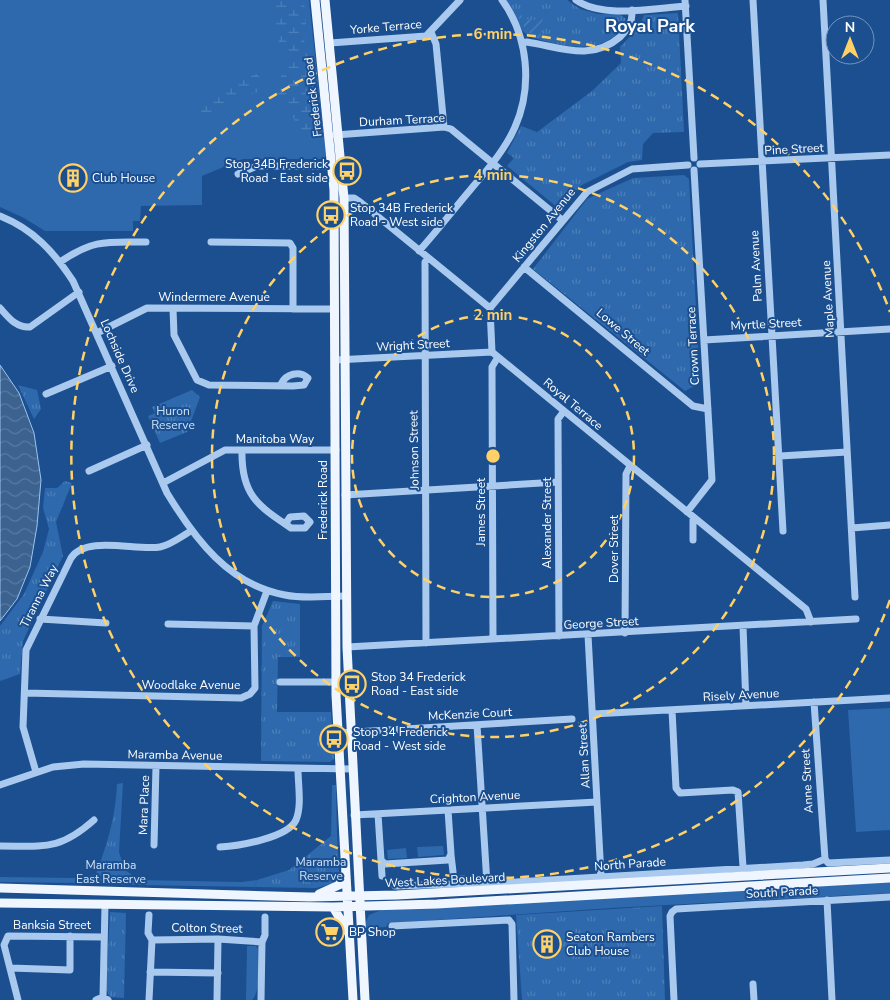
<svg xmlns="http://www.w3.org/2000/svg" width="890" height="1000" viewBox="0 0 890 1000" font-family="'Nunito Sans',sans-serif">
  <defs>
    <pattern id="wetland-marsh" width="20" height="14" patternUnits="userSpaceOnUse" patternTransform="scale(1.25)"><rect width="20" height="14" fill="#2e69ad"/><path d="M1 5h8M5 5V1M11 12h8M15 12V8" fill="none" stroke="#4d80b9"/></pattern>
    <pattern id="park-tufts" width="24" height="20" patternUnits="userSpaceOnUse" patternTransform="scale(1.25)"><rect width="24" height="20" fill="#2e69ad"/><path d="M3 7l-1-3M5 7V3M7 7l1-3M15 17l-1-3M17 17v-4M19 17l1-3" fill="none" stroke="#4d80b9"/></pattern>
    <pattern id="garden-furrows" width="10" height="10" patternUnits="userSpaceOnUse" patternTransform="scale(1.25)"><rect width="10" height="10" fill="#2e69ad"/><path d="M-1 1l2-2M0 10L10 0M9 11l2-2" fill="none" stroke="#4d80b9"/></pattern>
    <pattern id="water-waves" width="16" height="10" patternUnits="userSpaceOnUse" patternTransform="scale(1.25)"><rect width="16" height="10" fill="#3c6290"/><path d="M0 5q4-4 8 0t8 0" fill="none" stroke="#597aa1"/></pattern>
  </defs>
  <rect width="100%" height="100%" fill="#1b4f8f"/>
  <path fill="#2e69ad" d="M0 0H309L326 156 323 159H243L202 176V205L141 206 140 221H133V231H45L24 218 0 207Z
    M890 708V830L856 832 848 710Z
    M332 785H336L337 835 331 836Z
    M443 846 444 855 418 857 417 847Z
    M406 848 407 858 388 859 387 850Z
    M0 877 77 878H79L78 883 0 882Z
    M139 880 241 882 257 880 255 887 139 885Z
    M890 882V893L611 908 392 923H388L386 927 363 928 369 915 384 909 793 887 794 890 806 889 807 887Z
    M247 946H256L258 949C257 962 262 990 252 1000H246Z"/>
  <path fill="url(#wetland-marsh)" d="M274 0H304L307 34 304 42 309 54 321 131 318 139 311 142 305 140 302 136 290 111 277 97 275 92 287 61 276 35Z
    M251 72C262 75 264 82 259 92 234 96 224 112 203 120L198 117 196 109 202 103Z"/>
  <path fill="url(#park-tufts)" d="M506 0H567L580 9 598 14H620L626 19C610 60 559 46 528 36L523 31Z
    M678 13 684 132 653 133 643 144 642 160 628 162 580 186 562 207 558 208 507 166 514 158 507 153 521 126 537 132 592 91 621 63 620 47 639 27 644 15Z
    M684 175 689 179 700 383 685 391 533 269 587 199 633 178Z
    M18 385 37 390 41 409 34 419Z
    M192 390 200 397 187 432 160 443 148 416 155 413 152 407Z
    M65 481 72 483 56 522 63 556 23 641 20 674 0 681V626L24 594 43 552 49 529 43 508 45 488H57Z
    M273 601 300 604V657H278L277 712H331L334 759 330 762 261 761 262 626Z
    M123 783 119 852 125 870 139 880V885L78 883 79 878 96 874C107 845 116 815 117 784Z
    M337 835 339 872 332 884 316 888 255 887 257 880 289 870 331 836Z
    M662 906 665 1000H522L516 915Z
    M110 912 126 913 124 998 110 997 106 989Z"/>
  <path fill="url(#garden-furrows)" d="M521 14 523 19 540 20 541 15 543 16 540 39C528 34 523 27 518 16Z"/>
  <path fill="url(#water-waves)" stroke="#9cc4f0" d="M0 365 19 393 34 433 41 480 37 526 30 567 17 599 0 621Z"/>
  <g fill="none" stroke-linecap="round" stroke-linejoin="round">
    <path stroke="#a9c9ee" stroke-width="7" d="M576 0C602 19 655 8 686 6
      M685 0 694 158
      M753 0 783 531
      M823 0 855 597
      M431 32 436 44 444 127
      M330 43 426 36 460 0
      M522 43 527 42C560 47 591 62 620 37 629 29 633 21 632 10
      M335 135 444 127 451 129 562 220
      M700 164 890 155
      M238 174 257 166H333
      M344 198H354L360 202 490 308 492 352 806 609 811 622
      M0 216C33 229 54 252 73 281L167 493C195 539 229 585 285 595 304 599 326 596 346 596
      M211 242 290 243 293 248V309
      M419 251C437 231 454 209 471 189 487 170 505 150 515 127 533 86 528 36 502 0
      M60 262C94 239 107 242 146 242
      M524 267 693 406 708 409
      M0 308C9 318 16 328 30 327L79 292
      M490 308 587 192 632 169 688 165
      M173 309 174 335 197 380 209 385 293 386 304 385 308 378C299 370 286 374 281 384
      M97 333 147 308 335 309
      M704 340 890 329
      M335 360 492 352
      M46 394 112 366
      M242 450C241 495 258 506 291 528H305L310 522 304 516 290 517 286 523
      M780 456 847 452
      M89 471 147 445
      M163 483 225 450H336
      M345 495 558 482
      M687 512 712 480 694 170
      M693 517V540
      M852 528 890 525
      M40 619 106 623
      M168 624 254 626
      M743 626 746 706
      M625 633 626 474 630 466
      M588 635 601 876
      M559 636 558 419 564 411
      M493 639 492 367 498 357
      M426 643 425 262 428 258
      M347 647 856 619
      M280 682H336
      M25 693 241 698 250 694 255 688 254 626 267 591
      M814 702 825 859
      M672 710 676 788 680 793 733 790 738 792 743 867
      M593 714 890 698
      M477 725 487 884
      M338 733 572 719
      M36 772 23 727 26 650 71 558C86 535 136 551 160 547 171 545 182 536 191 531
      M0 785 53 767 84 764 352 769
      M378 814 381 860 385 864 448 860 451 854 448 810
      M354 815 597 802
      M154 845 156 766
      M0 846C44 846 59 851 94 820
      M220 847C238 846 288 838 296 820 302 806 298 785 298 769
      M451 855 453 872
      M825 859 828 863 890 860
      M381 860 382 876
      M395 886 516 882 803 865 813 864 825 859
      M827 900 832 1000
      M149 915 148 933 152 940 149 1000
      M392 926 509 920 512 924 514 1000
      M152 940 218 939 262 942
      M10 968 70 970V936
      M150 972 218 973
      M753 984 754 1000
      M103 997 105 905
      M18 1000 4 945 8 936 103 937
      M96 1000 103 997 108 1000
      M217 1000 218 939
      M261 1000 262 942 265 935V917
      M674 1000 670 916 672 912 676 909 890 897"/>
    <path stroke="#f0f6ff" stroke-width="9" d="M315 0 334 190 336 695 353 1000
      M325 0 344 198 347 647 365 1000
      M0 888 309 897 397 895 890 868
      M319 894 339 885 345 874
      M0 903 333 907 437 904 890 878
      M333 907 348 932"/>
  </g>
  <g fill="none" stroke="#ffd166" stroke-width="2.5" stroke-dasharray="9 6">
    <circle cx="493" cy="456" r="141"/>
    <circle cx="493" cy="456" r="281"/>
    <path d="M890 600A422 422 0 1 1 890 312"/>
  </g>
  <defs>
    <g id="bus-ring" transform="scale(1.4375)"><circle r="9.5" fill="#1b4f8f" stroke="#ffd166" stroke-width="1.5"/><path d="M-5-6H5V4H4V6H2V4H-2V6H-4V4H-5ZM-3.5-4V0h7V-4ZM-3.5 1.2v1.5H-2V1.2ZM2 1.2v1.5H3.5V1.2Z" fill="#ffd166"/></g>
    <g id="building-ring" transform="scale(1.4375)"><circle r="9.5" fill="#1b4f8f" stroke="#ffd166" stroke-width="1.5"/><path d="M-4-6H4V6H1V3H-1V6H-4ZM-2.5-4.3h1.7v1.8h-1.7ZM.8-4.3h1.7v1.8H.8ZM-2.5-1h1.7V.8h-1.7ZM.8-1h1.7V.8H.8Z" fill="#ffd166"/></g>
    <g id="supermarket-ring" transform="scale(1.4375)"><circle r="9.5" fill="#1b4f8f" stroke="#ffd166" stroke-width="1.5"/><path d="M-6-5.5h2.5l.6 2H6L4.5 2H-2.5L-4.4-4H-6ZM-1.5 3.2a1.3 1.3 0 1 0 .1 0ZM3 3.2a1.3 1.3 0 1 0 .1 0Z" fill="#ffd166"/></g>
  </defs>
  <g fill-rule="evenodd">
    <use href="#bus-ring" x="347" y="171"/>
    <use href="#building-ring" x="73" y="178"/>
    <use href="#bus-ring" x="331" y="215"/>
    <use href="#bus-ring" x="352" y="684"/>
    <use href="#bus-ring" x="334" y="739"/>
    <use href="#supermarket-ring" x="330" y="932"/>
    <use href="#building-ring" x="547" y="944"/>
  </g>
  <g text-anchor="middle" stroke-width="4" stroke-linejoin="round" paint-order="stroke">
    <g font-size="12" fill="#fff" stroke="#1b4f8f">
      <text transform="translate(386 27) rotate(-5)" y="4">Yorke Terrace</text>
      <text transform="translate(313 97) rotate(-97)" y="4">Frederick Road</text>
      <text transform="translate(402 120) rotate(-3)" y="4">Durham Terrace</text>
      <text transform="translate(794 149) rotate(-3)" y="4">Pine Street</text>
      <text transform="translate(544 225) rotate(-51)" y="4">Kingston Avenue</text>
      <text transform="translate(756 266) rotate(-93)" y="4">Palm Avenue</text>
      <text x="214" y="301">Windermere Avenue</text>
      <text transform="translate(828 299) rotate(-93)" y="4">Maple Avenue</text>
      <text transform="translate(766 324) rotate(-3)" y="4">Myrtle Street</text>
      <text transform="translate(623 332) rotate(40)" y="4">Lowe Street</text>
      <text transform="translate(413 345) rotate(-3)" y="4">Wright Street</text>
      <text transform="translate(693 346) rotate(-93)" y="4">Crown Terrace</text>
      <text transform="translate(120 356) rotate(66)" y="4">Lochside Drive</text>
      <text transform="translate(573 404) rotate(40)" y="4">Royal Terrace</text>
      <text x="275" y="443">Manitoba Way</text>
      <text transform="translate(414 450) rotate(-91)" y="4">Johnson Street</text>
      <text transform="translate(323 500) rotate(-90)" y="4">Frederick Road</text>
      <text transform="translate(481 512) rotate(-90)" y="4">James Street</text>
      <text transform="translate(547 523) rotate(-90)" y="4">Alexander Street</text>
      <text transform="translate(614 549) rotate(-90)" y="4">Dover Street</text>
      <text transform="translate(39 596) rotate(-63)" y="4">Tiranna Way</text>
      <text transform="translate(601 623) rotate(-3)" y="4">George Street</text>
      <text x="191" y="689">Woodlake Avenue</text>
      <text transform="translate(741 695) rotate(-3)" y="4">Risely Avenue</text>
      <text transform="translate(470 714) rotate(-3)" y="4">McKenzie Court</text>
      <text transform="translate(175 755) rotate(1)" y="4">Maramba Avenue</text>
      <text transform="translate(584 756) rotate(-93)" y="4">Allan Street</text>
      <text transform="translate(807 781) rotate(-93)" y="4">Anne Street</text>
      <text transform="translate(475 797) rotate(-3)" y="4">Crighton Avenue</text>
      <text transform="translate(144 805) rotate(-88)" y="4">Mara Place</text>
      <text transform="translate(630 864) rotate(-4)" y="4">North Parade</text>
      <text transform="translate(445 880) rotate(-3)" y="4">West Lakes Boulevard</text>
      <text transform="translate(782 892) rotate(-3)" y="4">South Parade</text>
      <text x="52" y="929">Banksia Street</text>
      <text transform="translate(207 928) rotate(1)" y="4">Colton Street</text>
    </g>
    <g font-size="12" fill="#fff" stroke="#1b4f8f" text-anchor="start">
      <text x="328" y="168" text-anchor="end">Stop 34B Frederick<tspan x="328" dy="14">Road - East side</tspan></text>
      <text x="92" y="182">Club House</text>
      <text x="350" y="212">Stop 34B Frederick<tspan x="350" dy="14">Road - West side</tspan></text>
      <text x="371" y="681">Stop 34 Frederick<tspan x="371" dy="14">Road - East side</tspan></text>
      <text x="353" y="736">Stop 34 Frederick<tspan x="353" dy="14">Road - West side</tspan></text>
      <text x="349" y="936">BP Shop</text>
      <text x="566" y="941">Seaton Rambers<tspan x="566" dy="14">Club House</tspan></text>
    </g>
    <g font-size="12" fill="#cfe3fa" stroke="#1b4f8f">
      <text x="173" y="415">Huron<tspan x="173" dy="14">Reserve</tspan></text>
      <text x="321" y="866">Maramba<tspan x="321" dy="14">Reserve</tspan></text>
      <text x="111" y="869">Maramba<tspan x="111" dy="14">East Reserve</tspan></text>
    </g>
    <g font-size="18" font-weight="bold" fill="#fff" stroke="#1b4f8f">
      <text x="650" y="32">Royal Park</text>
    </g>
  </g>
  <circle cx="493" cy="456" r="8" fill="#ffd166" stroke="#1b4f8f" stroke-width="2.5"/>
  <g font-size="15" text-anchor="middle" font-weight="bold" fill="#ffd166" stroke="#1b4f8f" stroke-width="4" stroke-linejoin="round" paint-order="stroke">
    <text x="493" y="39">6 min</text>
    <text x="493" y="180">4 min</text>
    <text x="493" y="320">2 min</text>
  </g>
  <g transform="translate(850 40)"><circle r="24" fill="#1b4f8f" stroke="#7695bc"/>
  <path d="M0-4L9 19L0 12L-9 19Z" fill="#ffd166"/>
  <text y="-8" font-size="14" font-weight="bold" text-anchor="middle" fill="#ffffff">N</text>
  </g>
</svg>
